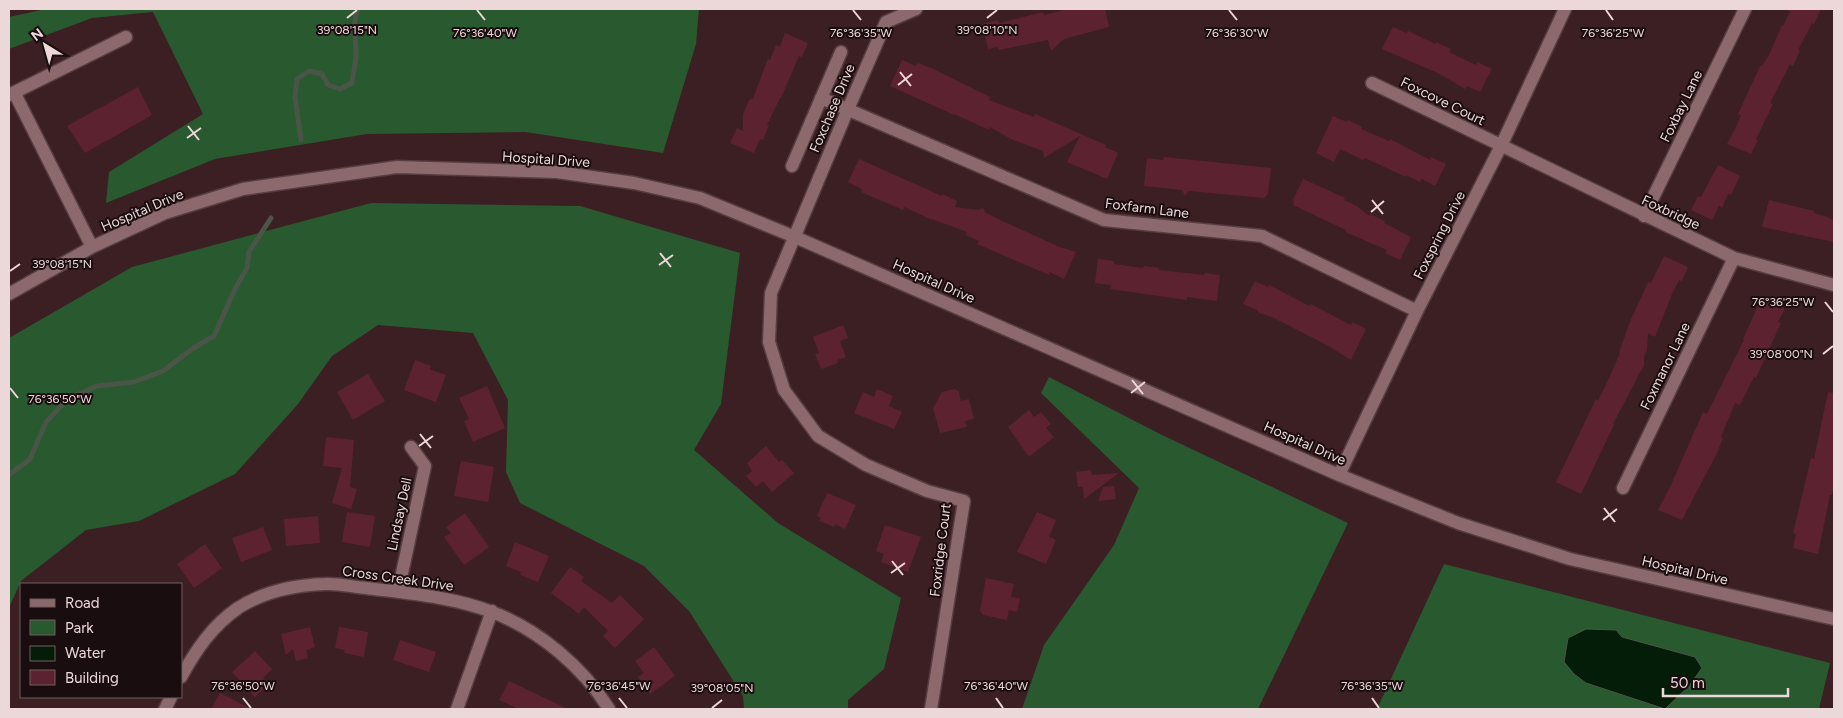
<svg xmlns="http://www.w3.org/2000/svg" width="1843" height="718" viewBox="0 0 1843 718" font-family="Figtree,sans-serif">
  <rect width="100%" height="100%" fill="#3c1f23"/>
  <path fill="#28592f" d="M46 9H699L696 44 663 153 525 132 367 134 215 159 106 203 109 172 203 114 153 12 92 18 9 49V17Z
    M371 203 580 206 740 253 721 404 694 450 778 523 901 598 884 669 848 700V709H744L743 696 689 611 644 566 520 503 506 472 508 400 473 333 378 325 332 356 298 404 235 474 139 521 86 530 21 581 9 608V338L132 267Z
    M1049 377 1162 435 1348 523 1258 709H1022L1044 645 1114 545 1139 488 1041 393Z
    M1444 564 1830 663 1819 709H1377Z"/>
  <path fill="#041d08" stroke="#4a5547" d="M1586 629 1616 630 1622 637 1695 657 1702 668 1689 686 1665 709 1586 683 1574 674 1564 662 1568 638Z"/>
  <g fill="none" stroke-linecap="round" stroke-linejoin="round">
    <path stroke="#4a5547" stroke-width="5" d="M301 140 295 97 297 79 309 71 322 74 328 85 340 89 352 83C353 74 355 66 356 58 357 41 351 25 358 9
      M9 475 30 459 46 422 68 399 97 386 134 382 163 371 192 349 214 336 236 287 247 268 249 252 271 218"/>
  </g>
  <path fill="#5d222f" d="M1068 9H1105L1109 27 1064 39 1051 51 1048 40 999 50 998 47 988 49 982 24 998 20 999 23 1043 12 1044 15Z
    M1785 9H1821L1814 24 1812 23 1798 50 1800 51 1793 66 1790 64 1770 103 1773 104 1756 139 1758 140 1751 154 1727 144 1735 129 1741 115 1738 114 1760 66H1762L1769 55 1782 25 1783 26 1790 12 1793 13Z
    M1393 27 1406 33 1408 31 1435 44 1436 42 1451 49 1449 52 1461 58 1476 65 1477 62 1492 69 1480 92 1467 86 1465 89 1440 74 1382 49Z
    M785 33 808 43 802 57 799 56 781 98H780L767 125H769L763 140 760 139 754 153 730 143 737 128 743 131V114L749 100 753 98 768 59 770 60 776 45 780 47Z
    M902 60 916 66 918 63 931 68 990 97 989 100 1034 117 1035 114 1106 145 1105 147 1118 153 1107 179 1067 162 1080 136 1044 158 1043 151 1011 139 990 127 989 130 954 114V115L890 86Z
    M138 87 152 115 85 153 67 126Z
    M1333 116 1347 122 1348 120 1362 127 1361 129 1389 141 1390 139 1430 160 1431 157 1446 164 1435 186 1422 179 1420 182 1406 175V177L1365 158 1363 160 1340 149 1334 162 1316 153Z
    M1164 157 1271 168 1268 194 1264 198 1189 191 1185 196 1182 190 1144 186 1147 158 1163 160Z
    M859 159 942 196V194L957 201 955 207 978 210 983 208 985 212 998 219 1060 247 1076 252 1064 279 1050 272 1049 275 977 244 979 241 966 235 967 232 932 219V220L904 207 903 210 861 192 862 189 848 182Z
    M1718 165 1740 176 1731 195 1728 194 1722 208 1719 206 1712 220 1691 210 1698 196 1701 197Z
    M1303 179 1345 198 1344 200 1357 206 1369 216 1370 214 1385 221 1384 223 1411 237 1400 260 1385 253 1387 250 1345 232 1346 230 1293 205 1294 200H1293Z
    M1769 200 1814 211V213L1828 217V218L1834 220V242L1762 227Z
    M1664 256 1688 267 1682 281 1679 280 1672 294 1655 337 1648 333 1647 350 1644 357V365L1613 424 1614 425 1611 431 1581 494 1556 482 1596 399 1598 401 1605 387 1620 353H1619L1629 324 1648 282 1651 283Z
    M1098 259 1114 261V264L1143 268 1144 266 1159 268V270L1204 275 1205 273 1220 275 1217 301 1187 297V300L1110 289 1111 285 1095 283Z
    M1255 281 1268 287 1269 285 1309 306 1311 304 1351 325 1352 322 1366 329 1351 360 1325 344 1272 317 1259 313 1257 310 1243 304Z
    M1762 297 1785 308 1778 322 1781 323 1756 378 1754 377 1740 405 1735 403 1721 437 1723 438 1717 453 1682 520 1658 510 1671 485 1703 412 1707 414 1744 340 1743 339Z
    M843 325 848 338 840 341 846 357 837 360 838 363 821 369 815 354 819 353 813 337Z
    M415 360 431 366 430 369 446 375 436 402 404 390Z
    M368 374 385 401 353 420 337 392Z
    M487 386 505 428 473 442 464 421 469 419 459 398Z
    M877 389 893 396 889 406 902 412 894 429 854 413 863 392 874 397Z
    M955 389 959 392 961 401 969 399 974 419 965 421 967 427 940 433 933 408 942 392Z
    M1828 392 1834 393V483L1832 495H1830L1818 554 1793 548 1796 534 1793 533 1811 458 1814 459Z
    M1029 410 1034 417 1041 412 1051 424 1046 428 1054 437 1029 457 1008 427Z
    M326 437 354 440 350 487 357 489 351 509 332 503 342 468 323 466Z
    M766 446 779 462 782 460 794 473 772 492 763 481 756 487 746 476 752 471 747 463Z
    M461 461 494 467 488 502 454 496Z
    M1091 470 1092 475 1119 473 1084 499 1083 487H1078L1076 472Z
    M1114 486 1116 499 1098 501 1103 487Z
    M827 493 856 505 845 529 835 524 834 527 819 521 821 518 817 516Z
    M347 512 375 516 370 547 342 542Z
    M1037 512 1056 520 1049 537 1056 540 1046 564 1017 552Z
    M465 513 489 547 464 565 444 537 451 533 446 527Z
    M318 516 320 543 286 546 284 519Z
    M885 525 921 537 908 572 881 562 884 554 876 551Z
    M263 527 272 550 241 562 232 538Z
    M515 542 549 556 538 582 520 575 521 572 506 566Z
    M205 544 222 568 194 588 177 564Z
    M570 567 584 577 581 581 612 603 620 595 644 619 615 648 603 636 608 631 584 607 579 614 551 593Z
    M986 578 1014 584 1011 597 1020 598 1017 612 1009 610 1007 620 983 615 980 610Z
    M310 627 315 647 306 650 308 658 296 661 293 649 286 655 281 634Z
    M339 627 368 632 364 657 344 653 345 650 335 648Z
    M400 640 436 652 429 672 393 660Z
    M654 647 675 676 650 694 638 677 644 673 635 661Z
    M255 651 272 669 263 678 269 684 255 697 232 672Z
    M509 681 568 709H519L499 700Z
    M220 693 251 709H211Z"/>
  <g fill="none" stroke-linecap="round" stroke-linejoin="round">
    <g stroke="#563d42" stroke-width="15">
      <path id="minor" d="M916 9 886 22 848 109 771 293 769 342 784 390 818 436 866 465 927 491 964 501 931 709
        M1372 83 1734 258 1834 285
        M15 94 92 247
        M9 95 126 37
        M821 98 1104 220 1262 236 1417 311
        M792 166 841 52
        M1644 216 1745 9
        M9 294 92 247 165 213 243 189 397 167 557 172 634 183 700 198 795 237 1339 475 1458 523 1570 559 1834 619
        M1339 475 1417 311 1501 146 1565 9
        M1623 488 1734 258
        M398 592 425 466 411 447
        M181 677C196 650 212 626 238 608 263 592 295 585 325 584 338 583 353 587 366 588 406 593 454 597 492 612 539 630 583 667 609 709
        M165 709 171 697
        M457 709 492 611"/>
    </g>
    <use href="#minor" stroke="#8c696d" stroke-width="12"/>
  </g>
  <path fill="none" stroke="#ecd7d9" stroke-width="2" d="M477 10 485 20M853 10 861 20M1229 10 1237 20M1606 10 1613 20M347 18 357 10M987 18 997 10M900 72 911 86M898 85 912 74M188 126 199 140M187 138 201 128M1372 200 1383 214M1371 212 1384 201M660 253 671 267M659 265 673 255M10 271 20 264M1825 302 1833 312M1823 354 1833 346M1132 380 1143 394M10 388 18 398M1131 393 1145 382M420 434 431 448M419 446 433 436M1604 508 1615 522M1603 520 1617 509M892 561 903 575M891 573 905 563M243 698 251 708M619 698 627 708M996 698 1003 708M1372 698 1379 708M712 708 722 700"/>
  <g text-anchor="middle" stroke-width="4" stroke-linejoin="round" paint-order="stroke">
    <g font-size="14" fill="#ecd7d9" stroke="#1a0d0f">
      <text transform="translate(1443 101) rotate(26)" y="5">Foxcove Court</text>
      <text transform="translate(1681 106) rotate(-64)" y="5">Foxbay Lane</text>
      <text transform="translate(832 108) rotate(-67)" y="5">Foxchase Drive</text>
      <text transform="translate(546 159) rotate(4)" y="5">Hospital Drive</text>
      <text transform="translate(1147 208) rotate(7)" y="5">Foxfarm Lane</text>
      <text transform="translate(142 210) rotate(-23)" y="5">Hospital Drive</text>
      <text transform="translate(1671 212) rotate(25)" y="5">Foxbridge</text>
      <text transform="translate(1439 235) rotate(-63)" y="5">Foxspring Drive</text>
      <text transform="translate(934 281) rotate(24)" y="5">Hospital Drive</text>
      <text transform="translate(1665 366) rotate(-64)" y="5">Foxmanor Lane</text>
      <text transform="translate(1305 443) rotate(24)" y="5">Hospital Drive</text>
      <text transform="translate(399 514) rotate(-78)" y="5">Lindsay Dell</text>
      <text transform="translate(940 550) rotate(-83)" y="5">Foxridge Court</text>
      <text transform="translate(1685 570) rotate(13)" y="5">Hospital Drive</text>
      <text transform="translate(398 578) rotate(8)" y="5">Cross Creek Drive</text>
    </g>
  </g>
  <g font-size="12" text-anchor="middle" fill="#ecd7d9" stroke="#1a0d0f" stroke-width="4" stroke-linejoin="round" paint-order="stroke">
    <text x="347" y="34">39°08'15"N</text>
    <text x="987" y="34">39°08'10"N</text>
    <text x="485" y="37">76°36'40"W</text>
    <text x="861" y="37">76°36'35"W</text>
    <text x="1237" y="37">76°36'30"W</text>
    <text x="1613" y="37">76°36'25"W</text>
    <text x="62" y="268">39°08'15"N</text>
    <text x="1783" y="306">76°36'25"W</text>
    <text x="1781" y="358">39°08'00"N</text>
    <text x="60" y="403">76°36'50"W</text>
    <text x="243" y="690">76°36'50"W</text>
    <text x="619" y="690">76°36'45"W</text>
    <text x="996" y="690">76°36'40"W</text>
    <text x="1372" y="690">76°36'35"W</text>
    <text x="722" y="692">39°08'05"N</text>
  </g>
  <rect width="1843" height="718" fill="none" stroke="#ecd7d9" stroke-width="20"/>
  <rect x="20" y="583" width="162" height="115" fill="#1a0d0f" stroke="#6e5e60"/>
  <rect x="30" y="599" width="25" height="8" fill="#8c696d" stroke="#6e5e60"/>
  <text x="65" y="608" font-size="15" fill="#ecd7d9">Road</text>
  <rect x="30" y="620" width="25" height="15" fill="#28592f" stroke="#6e5e60"/>
  <text x="65" y="633" font-size="15" fill="#ecd7d9">Park</text>
  <rect x="30" y="646" width="25" height="15" fill="#041d08" stroke="#6e5e60"/>
  <text x="65" y="658" font-size="15" fill="#ecd7d9">Water</text>
  <rect x="30" y="670" width="25" height="15" fill="#5d222f" stroke="#6e5e60"/>
  <text x="65" y="683" font-size="15" fill="#ecd7d9">Building</text>
  <g transform="translate(45 45) rotate(323)" stroke="#1a0d0f" stroke-width="4" paint-order="stroke">
  <path d="M0-4L9 19L0 12L-9 19Z" fill="#ecd7d9"/>
  <text y="-8" font-size="14" font-weight="bold" text-anchor="middle" fill="#ecd7d9">N</text>
  </g>
  <path d="M1663 688v8h125v-8" fill="none" stroke="#ecd7d9" stroke-width="2.5"/>
  <text x="1670" y="688" font-size="15" fill="#ecd7d9" stroke="#1a0d0f" stroke-width="4" paint-order="stroke">50 m</text>
</svg>
